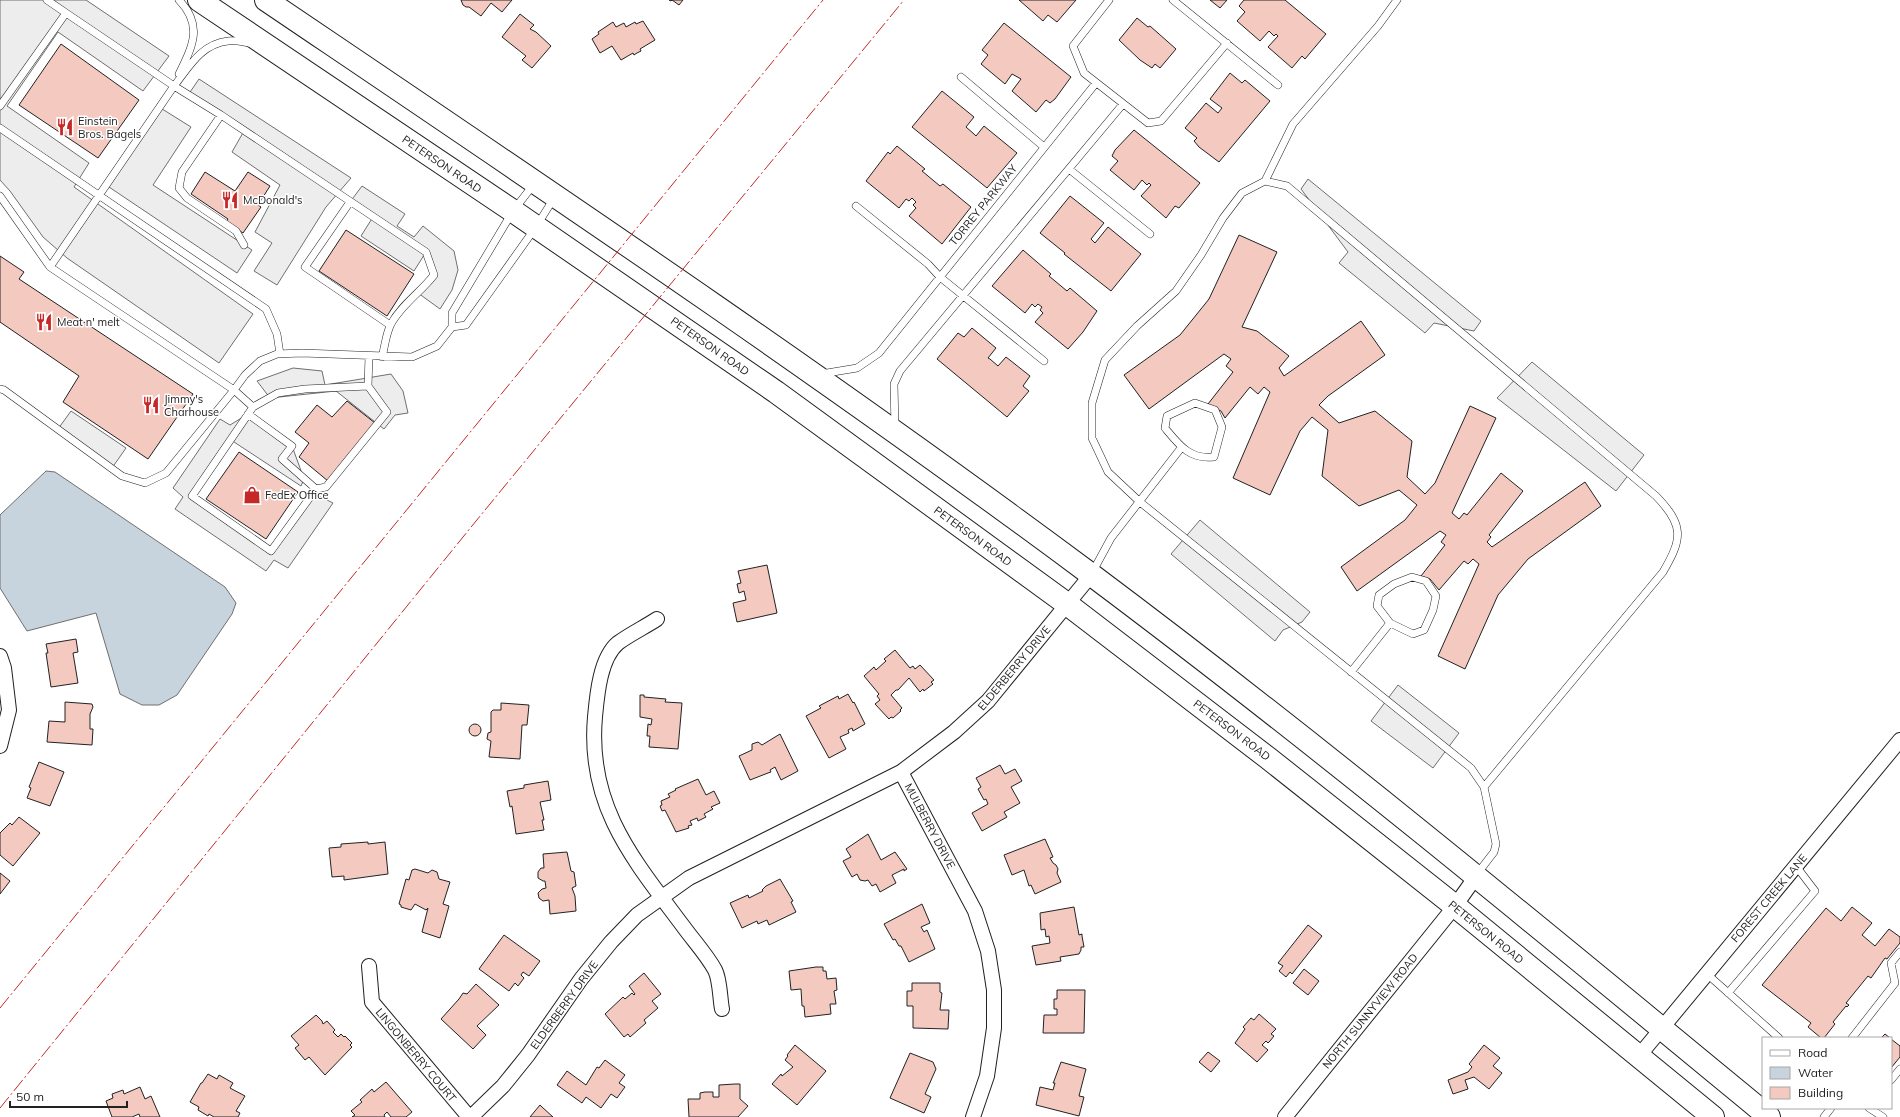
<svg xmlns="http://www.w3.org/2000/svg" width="1900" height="1117" viewBox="0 0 1900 1117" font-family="Mulish,sans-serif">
  <rect width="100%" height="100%" fill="#fff"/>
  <path fill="#ededed" stroke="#6f6f6f" d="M0 0H86L169 56 143 91 58 32 7 106 89 163 74 187 253 314 219 363 67 258 43 237 10 191 0 180Z
    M199 79 351 178 326 207 277 285 254 271 272 243 255 232 280 185 232 152 244 131 188 95Z
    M159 107 191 127 153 185 252 250 237 273 106 185Z
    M1308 179 1481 321 1474 331 1434 323 1425 333 1339 263 1348 252 1301 189Z
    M362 186 405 214 397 226 414 237 423 226 454 251 458 270 452 290 440 309 418 293 434 275 426 252 414 271 361 236 373 217 350 202Z
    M1532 362 1644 455 1616 491 1497 398Z
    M293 368 322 371 325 385 391 374 403 391 408 413 395 415 384 429 336 391 270 398 257 381Z
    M71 411 126 448 112 468 58 429Z
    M248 414 292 446 304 479 301 486 231 440 192 496 271 551 313 493 333 503 288 568 274 560 266 571 175 509 183 497 173 488 220 419 230 425Z
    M1200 520 1310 612 1302 622 1283 630 1275 641 1171 554Z
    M1398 685 1459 733 1433 768 1371 721Z"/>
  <path fill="#c7d3dd" stroke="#6f6f6f" d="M46 471 55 472 225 587 236 603 232 614 177 695 159 705H142L120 694 96 613 27 631 0 588V515Z"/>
  <path fill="#f3c9c0" stroke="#222" d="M461 0H512L502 12 491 3 481 16 469 7H466L463 5Z
    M669 0H683L679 5 672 0 671 1Z
    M1019 0H1076L1057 22 1048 15 1043 21Z
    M1210 0H1227L1220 8Z
    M1244 0H1285L1326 34 1305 59 1302 56 1292 68 1268 47 1278 36 1276 34 1274 36 1269 31 1260 41 1237 21 1245 12 1239 6Z
    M520 14 534 25 530 29 536 32 551 46 532 68 522 60 526 56 502 37Z
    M1137 18 1148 27 1150 26 1176 49 1160 68 1155 64 1152 68 1140 60 1119 40Z
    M643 21 655 40 640 49 641 51 637 53 634 55 633 53 621 60 612 46 600 53 592 39 599 34 598 32 613 22 616 27 624 23 626 27 635 22 636 24Z
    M1004 23 1071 77 1055 99 1050 103 1046 100 1036 112 1012 91 1021 79 1012 74 1005 84 981 64 988 55 982 50Z
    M61 44 139 100 98 158 19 105Z
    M1230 73 1242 83 1245 80 1270 101 1219 162 1199 147 1194 141 1197 138 1185 128 1206 103 1218 113 1222 108 1210 99Z
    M942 91 974 117 966 127 974 134 976 136 984 126 1017 153 987 188 912 127Z
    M1134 130 1200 183 1179 208 1175 206 1166 218 1141 196 1151 185 1149 183 1147 185 1142 180 1134 190 1110 170 1118 161 1112 156 1115 150Z
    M897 146 925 169 922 171 940 186 943 184 971 207 942 244 909 216 916 208 913 205 916 202 912 198 909 201 906 199 899 208 866 181 888 152 890 154Z
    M205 172 235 191 248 172 270 186 258 205 261 207 243 233 226 222 228 219 191 194Z
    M1070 196 1104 223 1091 239 1095 243 1108 227 1141 254 1111 291 1064 254 1065 253 1040 233Z
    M346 230 414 274 387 316 319 271Z
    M1239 235 1277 252 1242 327 1257 331 1289 356 1279 368 1284 376 1361 321 1385 355 1328 396 1319 405 1339 423 1375 411 1412 441 1407 477 1425 494 1435 483 1470 406 1496 418 1452 513 1459 519 1464 513 1467 515 1501 473 1523 491 1489 535 1491 537 1487 542 1492 547 1585 482 1601 506 1528 559 1498 595 1465 669 1438 656 1479 564 1473 559 1468 564 1464 561 1439 590 1430 579 1421 576 1445 545 1441 542 1446 535 1440 531 1357 591 1341 567 1405 520 1417 505 1399 490 1359 506 1322 476 1328 430 1312 417 1300 431 1270 495 1233 478 1270 392 1264 387 1258 394 1250 387 1225 418 1221 411 1208 404 1233 372 1226 366 1231 359 1224 354 1149 409 1124 375 1180 335 1209 299Z
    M1023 250 1051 274 1049 276 1067 291 1070 288 1097 311 1083 332 1068 349 1035 322 1043 313 1040 310 1042 307 1038 304 1035 307 1032 304 1025 313 992 286Z
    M0 256 24 272 19 279 193 394 148 459 63 402 79 376 0 322Z
    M972 328 996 348 988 358 990 359 998 366 1006 357 1030 376 1023 386 1029 391 1007 417 937 359 958 333 964 337Z
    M347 401 375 423 328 481 299 457 309 443 295 432 317 405 332 417Z
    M239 452 298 492 266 539 206 499Z
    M767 565 777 613 737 622 733 603 746 600 744 591 739 593 737 584 741 583 738 571Z
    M76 639 78 652 73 653 78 683 51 687 46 653H48L46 644Z
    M895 650 910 668 913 666 915 669 920 665 934 680 931 682 933 684 924 691 923 689 920 692 909 678 898 690H896L891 695 902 708 900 710 901 711 893 718 891 717 889 719 875 704 880 700 877 696 879 694 864 676 874 667 876 670 886 661 884 659Z
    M848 694 853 703 854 702 865 724 853 731 852 728 848 730 849 733 840 737 846 749 829 758 806 716 821 708 819 706 838 696 839 699Z
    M640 695H644V697L666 699 665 702 682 703 678 749 649 747 650 736H647L648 724 651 725 652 719 640 717Z
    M65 702 92 704 93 707 90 714V729H93L92 745 47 742 49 721 65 722Z
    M501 703 529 705 527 725H522L520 759 489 757 491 741 487 739 488 733 491 732V712L493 710H501Z
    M469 730a6 6 0 1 1 12 0a6 6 0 1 1-12 0Z
    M780 734 798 771 781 780 775 767 770 770 771 772 768 773 750 780 739 756 752 750V744L758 742 762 745Z
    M39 762 64 772 50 806 27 798 31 788 29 787Z
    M1000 765 1005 774 1015 769 1022 781 1011 787 1020 803 1004 812 1007 817 982 831 972 813 988 804 986 799 984 800 978 789 981 787 976 778Z
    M698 779 706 795 714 791 720 803 711 807 713 809 704 814 706 817 698 821 697 818 690 821 692 825 688 826 689 828 676 832 665 810 662 811 660 806 662 805 661 801 670 797 668 794 676 790 675 789Z
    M548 781 551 800 540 802 544 820H542L544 830 516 834 512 806 510 807 507 791 524 788V785Z
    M19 817 40 833 13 866 0 855V833L10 823 12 825Z
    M868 834 881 860 895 852 907 869 904 871V869L892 875 896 883 880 892 876 884 872 886 868 880 865 881 860 880 857 874 852 877 843 861 851 857 846 849Z
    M1045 839 1053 857 1050 858 1053 863 1056 865 1058 869 1057 873 1061 882 1035 894 1031 885 1029 886 1024 870 1012 875 1004 855Z
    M368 842V844L385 842 388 874 344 880V876L332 877 329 848 341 847V844Z
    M567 852 571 871 574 872 576 886 572 888 575 896 576 911 550 914 549 900 543 901 539 898 538 893 542 889 546 888 545 881H543L538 878V872L541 868H544L543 854Z
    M415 869 428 873 432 870 437 872 439 879 450 882 443 904 449 906 440 938 422 932 428 908 426 910 415 904 411 910 401 907V905L399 904 406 879 409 880 412 870Z
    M0 873 10 881 0 894Z
    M780 879 793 901 791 902 796 912 769 925 767 920 758 924 757 921 742 928 730 903 748 895 749 898 763 891 762 890 766 886Z
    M922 904 930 923 921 927 924 932 927 930 935 949 909 962 901 946H899L895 939 893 940 884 924Z
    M1074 907 1079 935 1082 934V936L1084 947H1081V950L1079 954 1060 957 1061 961 1036 965 1032 946 1050 943 1049 936 1046 937 1045 929 1041 930 1040 913Z
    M1852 907 1872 923 1862 935 1875 946 1889 929 1900 937V943L1887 959 1885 958 1871 978 1868 976 1846 1003 1849 1005 1847 1007 1846 1006 1833 1022 1835 1024 1824 1038H1821L1808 1027 1811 1023 1762 985 1826 908 1841 921Z
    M1308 925 1322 936 1292 974 1290 972 1286 977 1279 971 1283 966 1278 963Z
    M504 935 540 961 529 976 523 972 521 975 524 978 518 986 515 983 509 991 479 969Z
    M816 967H823V971H826L827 979 836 978 837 990 834 991 836 1004H830L831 1014 805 1017 804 1006H802L801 989 791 990 789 971Z
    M1304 969 1319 981 1308 995 1293 983Z
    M644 973 661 994 652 1001 658 1008 644 1020 646 1023 630 1037 628 1034 624 1037 605 1014 623 997 625 999 632 993 634 995 635 994 629 986Z
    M912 983H940V992L942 993 940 1010H949L948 1029 913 1028V1006H907V991H912Z
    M476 984 499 1005 477 1026 486 1035 473 1049 441 1019 459 999 463 993 467 994Z
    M1057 990H1085L1084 1033H1043L1044 1015H1057V1009H1054V999H1057Z
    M1259 1014 1276 1029 1271 1034 1274 1036 1270 1041 1268 1043 1266 1041 1262 1045 1268 1050 1257 1062 1235 1043 1245 1029 1243 1027 1251 1018 1254 1020Z
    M316 1015 322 1021 323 1024 327 1021 335 1030 333 1032 338 1037 341 1034 344 1037 345 1036 352 1043 350 1045 352 1047 325 1075 309 1057 305 1060 295 1048 299 1045 291 1036Z
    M1885 1034 1890 1038H1881Z
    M1891 1039 1900 1046V1057L1891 1068Z
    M795 1045 826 1071 797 1105 772 1084 781 1074 782 1076 793 1067 785 1060 788 1056 787 1055Z
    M1484 1045 1500 1058 1493 1066 1502 1073 1489 1089 1474 1077 1465 1080 1468 1089 1453 1094 1448 1080 1468 1072 1472 1067 1469 1064Z
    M1208 1052 1220 1061 1211 1072 1199 1062Z
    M910 1053 933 1062 936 1069 925 1094 931 1097 924 1113 890 1098Z
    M605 1060 625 1075 619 1083 625 1087 617 1098 611 1094 601 1108 586 1097 582 1103 557 1085 567 1071 586 1085 597 1067 599 1068Z
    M1061 1062 1086 1069 1079 1096 1084 1097 1079 1116 1036 1105 1040 1087 1053 1090 1055 1083H1053L1054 1081Z
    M208 1074 217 1079 219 1075 233 1083 230 1088 245 1096 236 1111 240 1113 238 1117H214L209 1114 208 1116 198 1110 199 1107 190 1102 201 1083H202Z
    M386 1082 412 1112 406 1117H391L387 1112 384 1115 385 1117H352L355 1115 351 1111 362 1102 360 1100 372 1089 374 1092Z
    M735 1084H740V1099L748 1106 738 1117H689L688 1099H700V1093L705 1092H713V1097H719V1085Z
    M140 1087 145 1099 151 1096 160 1117H140L139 1114 132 1117H112L106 1101 113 1098 112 1094 123 1090 124 1094Z
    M540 1105 542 1107 553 1117H530Z"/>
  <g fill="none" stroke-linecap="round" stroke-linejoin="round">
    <g stroke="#222" stroke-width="8">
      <path id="lane" d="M47 0 66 13
        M1109 0 1073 46 1084 73 1148 123 1161 121 1227 43
        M1173 0 1278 85
        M179 74C192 47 204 26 179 0
        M961 77 1044 147
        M174 86 221 115 426 252 434 275C421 292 401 305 391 324 386 333 385 346 382 357
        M174 86C189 67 201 44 228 41 235 40 243 42 250 43
        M0 106 66 13 174 86 50 267
        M221 115 182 172 179 188 187 198 236 231 244 245
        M0 128 266 309 277 334 280 354
        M1069 169 1150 234
        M1265 181 1293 124 1378 26 1397 0
        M534 184 513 211 452 313V327L466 325 536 227 554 198
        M0 196 50 267 234 390 245 375 260 361 277 354 302 353 412 357 437 346 452 327
        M350 202 305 267 390 325
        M856 206 928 264 940 277 1044 361
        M821 374 857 368 879 353 1096 83
        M0 389 4 390 122 476 145 483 166 473 234 390 253 407 192 496 271 551 316 489 326 487 387 412 368 386 369 356
        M1195 403 1215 410 1222 427 1214 457C1190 460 1179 445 1165 428L1167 416Z
        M253 407 278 393 305 389 368 386
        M248 414 292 446 282 459 316 489
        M895 428 894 384 900 371 1123 104
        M1092 573 1111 538 1181 448
        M1412 577 1426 581 1436 596 1433 610 1424 630 1413 634 1390 623 1377 606 1379 595 1394 584Z
        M1351 672 1390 623
        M1477 874 1494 852 1496 844 1484 787 1471 768 1140 502 1108 472 1092 438V403L1105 360 1137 326 1176 291 1201 255 1223 218 1242 193 1265 181 1287 186 1656 496C1684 525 1683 538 1663 572L1484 787
        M1707 974 1779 1038
        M1728 993 1815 891 1796 866
        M1852 1038 1895 983 1891 963 1900 952
        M1891 1080 1900 1069
        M1869 1108 1883 1117
        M1824 1117 1831 1108"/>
    </g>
    <g stroke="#222" stroke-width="16">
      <path id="street" d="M657 619C645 627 630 634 618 643 600 658 597 695 595 717 587 806 633 859 683 926 693 940 707 955 715 970 720 979 720 999 722 1009
        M0 656 4 668 9 710 0 746
        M901 772 975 911 988 951 994 990V1028L987 1076 973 1117
        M369 966 372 1002 469 1117
        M1638 1057 1900 740
        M471 1117 503 1086 528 1055 581 979 611 942 637 915 689 878 901 772 954 732 988 701 1091 575
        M1285 1117 1455 906 1477 875"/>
    </g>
    <g stroke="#222" stroke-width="24">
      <path id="primary" d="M199 0 513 211 776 392 1067 604 1268 758 1455 906 1713 1117
        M266 0C544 188 823 375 1093 576 1324 749 1546 933 1769 1117"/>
    </g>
    <use href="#lane" stroke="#fff" stroke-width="7"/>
    <use href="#street" stroke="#fff" stroke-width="14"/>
    <use href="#primary" stroke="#fff" stroke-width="22"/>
    <path stroke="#c62828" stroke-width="1" stroke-dasharray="14 3 2 3" stroke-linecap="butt" d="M0 1008 823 0
      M0 1108 476 521 904 0"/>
  </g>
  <defs>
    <g id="restaurant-bare" transform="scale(1.38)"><path d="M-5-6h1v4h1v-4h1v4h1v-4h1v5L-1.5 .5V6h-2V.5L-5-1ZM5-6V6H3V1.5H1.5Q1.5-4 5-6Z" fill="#c62828" stroke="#fff" stroke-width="2.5" paint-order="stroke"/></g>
    <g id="shop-bare" transform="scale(1.38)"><path d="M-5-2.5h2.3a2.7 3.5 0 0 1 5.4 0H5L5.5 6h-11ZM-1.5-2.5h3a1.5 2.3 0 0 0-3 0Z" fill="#c62828" stroke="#fff" stroke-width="2.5" paint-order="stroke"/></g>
  </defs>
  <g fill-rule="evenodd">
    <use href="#restaurant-bare" x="65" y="127"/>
    <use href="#restaurant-bare" x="230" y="200"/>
    <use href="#restaurant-bare" x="44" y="322"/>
    <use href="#restaurant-bare" x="151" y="405"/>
    <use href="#shop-bare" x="252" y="495"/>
  </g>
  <g text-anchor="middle" stroke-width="3" stroke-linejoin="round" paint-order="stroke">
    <g font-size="11" fill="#222" stroke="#fff" text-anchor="start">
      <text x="78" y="125">Einstein<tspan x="78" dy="13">Bros. Bagels</tspan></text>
      <text x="243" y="204">McDonald's</text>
      <text x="57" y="326">Meat n' melt</text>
      <text x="164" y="403">Jimmy's<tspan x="164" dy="13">Charhouse</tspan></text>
      <text x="265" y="499">FedEx Office</text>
    </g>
    <g font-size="11" fill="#222" stroke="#fff">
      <text transform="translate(442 164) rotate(34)" y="4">PETERSON ROAD</text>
      <text transform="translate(983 205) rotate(-51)" y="4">TORREY PARKWAY</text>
      <text transform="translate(710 346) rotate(35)" y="4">PETERSON ROAD</text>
      <text transform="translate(973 536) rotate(36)" y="4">PETERSON ROAD</text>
      <text transform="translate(1014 668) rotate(-50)" y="4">ELDERBERRY DRIVE</text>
      <text transform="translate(1232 730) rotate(37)" y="4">PETERSON ROAD</text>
      <text transform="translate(930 826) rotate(62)" y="4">MULBERRY DRIVE</text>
      <text transform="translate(1769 898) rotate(-50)" y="4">FOREST CREEK LANE</text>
      <text transform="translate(1486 932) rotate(39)" y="4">PETERSON ROAD</text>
      <text transform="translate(564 1005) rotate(-54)" y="4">ELDERBERRY DRIVE</text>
      <text transform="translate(1370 1011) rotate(-51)" y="4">NORTH SUNNYVIEW ROAD</text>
      <text transform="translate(416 1055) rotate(50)" y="4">LINGONBERRY COURT</text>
    </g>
  </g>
  <rect x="1762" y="1037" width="130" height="72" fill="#ffffff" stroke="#a7a7a7"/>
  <rect x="1770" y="1050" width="20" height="6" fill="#ffffff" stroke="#a7a7a7"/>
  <text x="1798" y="1057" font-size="12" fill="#222222">Road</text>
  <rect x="1770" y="1067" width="20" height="12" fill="#c7d3dd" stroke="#a7a7a7"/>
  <text x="1798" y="1077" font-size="12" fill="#222222">Water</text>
  <rect x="1770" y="1087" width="20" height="12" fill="#f3c9c0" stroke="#a7a7a7"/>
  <text x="1798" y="1097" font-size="12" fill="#222222">Building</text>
  <path d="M10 1101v6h117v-6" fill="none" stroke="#222222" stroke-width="2"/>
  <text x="16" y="1101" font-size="12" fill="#222222" stroke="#ffffff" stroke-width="3" paint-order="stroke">50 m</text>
</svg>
